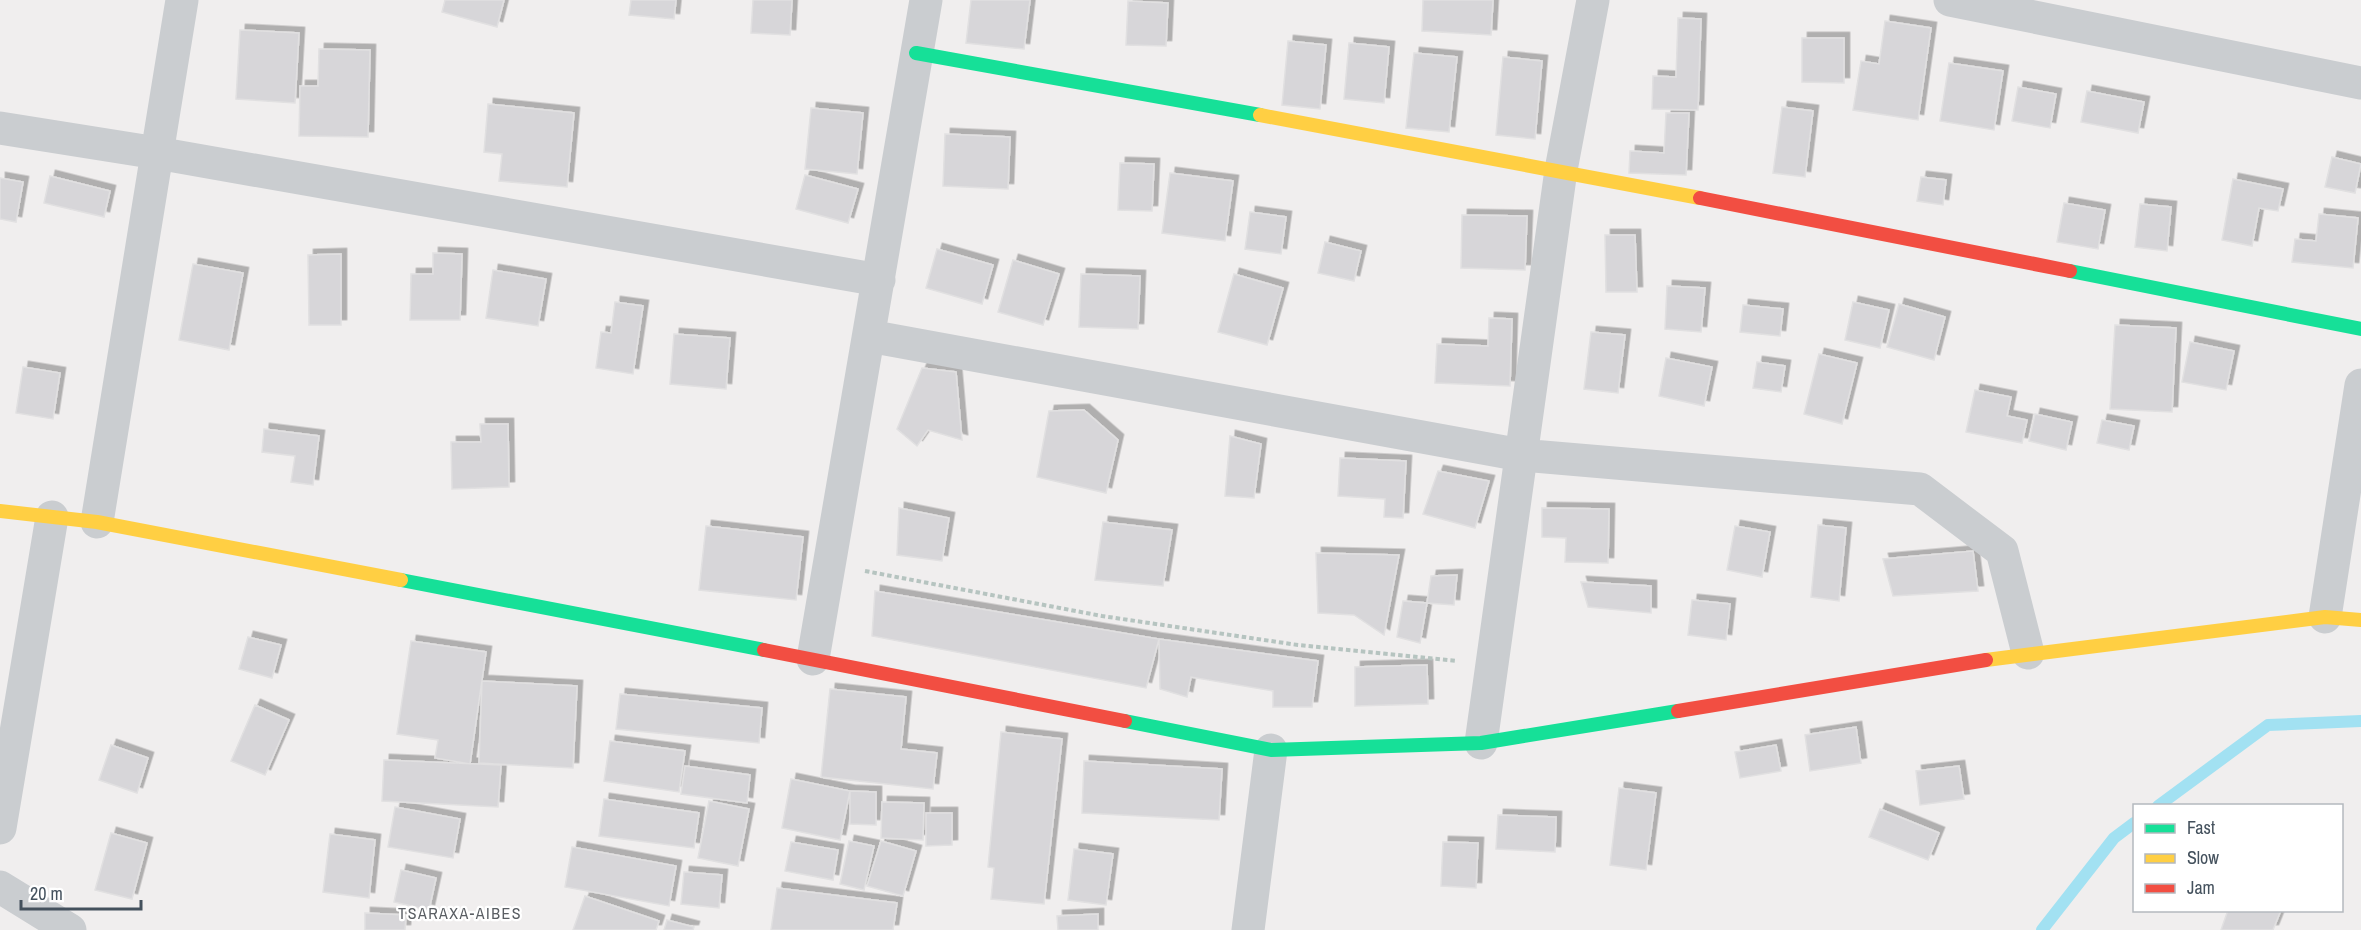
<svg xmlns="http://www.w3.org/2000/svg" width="2361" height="930" viewBox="0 0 2361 930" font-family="'Archivo Narrow',sans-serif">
  <defs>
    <filter id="shadow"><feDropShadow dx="5.5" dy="-5.5" stdDeviation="0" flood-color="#0004"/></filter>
  </defs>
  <rect width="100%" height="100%" fill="#f0eeee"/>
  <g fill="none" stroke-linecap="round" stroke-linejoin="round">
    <path stroke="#a2e1f2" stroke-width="12" d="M2158 806 2268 725 2361 721
      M2042 930 2114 838 2134 823"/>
  </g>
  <path fill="#d7d6d9" stroke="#e1e0e1" stroke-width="1.5" filter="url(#shadow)" d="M445 0H504L497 27 442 12Z
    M631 0H676L674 19 629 15Z
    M753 0H792L790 35 751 33Z
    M971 0H1030L1024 49 966 43Z
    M1423 0H1493L1491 35 1422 31Z
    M1128 1 1168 3 1166 46 1126 45Z
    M1678 18 1701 19 1698 110 1652 109 1653 76 1676 77Z
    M1885 21 1931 28 1918 120 1853 110 1861 61 1879 64Z
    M240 30 299 33 295 103 236 99Z
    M1802 38H1844V83L1802 82Z
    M1288 41 1326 45 1320 109 1282 105Z
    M1349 43 1389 47 1384 103 1344 99Z
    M319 49 370 50 368 137 299 136 300 86H318Z
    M1414 53 1457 57 1449 132 1406 128Z
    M1503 57 1542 61 1535 139 1496 135Z
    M1949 63 2003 71 1994 130 1940 121Z
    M2018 87 2056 94 2050 128 2012 121Z
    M2087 91 2144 102 2138 133 2081 122Z
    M488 104 574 113 567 187 499 181 502 154 484 152Z
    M1782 107 1813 111 1805 177 1773 173Z
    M811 108 863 113 857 174 805 169Z
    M1666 113H1689L1686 175 1629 173 1630 151 1664 153Z
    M945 134 1010 137 1008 189 943 186Z
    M2332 157 2361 164 2355 193 2325 187Z
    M1120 163 1154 164 1152 211 1118 210Z
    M1170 173 1233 181 1225 241 1162 233Z
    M805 175 858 189 848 223 796 209Z
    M50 176 110 191 104 217 44 203Z
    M1921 177 1946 180 1943 205 1917 201Z
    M0 178 23 182 16 222 0 219Z
    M2233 179 2283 189 2278 211 2259 208 2252 246 2222 240Z
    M2064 203 2105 210 2098 249 2057 242Z
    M2140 204 2171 207 2167 251 2135 247Z
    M1250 212 1286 217 1281 254 1245 249Z
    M2319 214 2358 218 2353 268 2292 262 2295 239 2316 241Z
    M1462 215 1527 216 1525 270 1461 268Z
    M1605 235H1635L1637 292H1606Z
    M1325 242 1361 251 1354 281 1318 273Z
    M937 249 993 265 982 304 926 288Z
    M433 253 462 254 460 320H410L411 274H433Z
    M341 254V325H309L308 255Z
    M1013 260 1059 274 1043 325 998 312Z
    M193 264 243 273 229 350 179 340Z
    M493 270 546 279 538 326 486 318Z
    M1081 274 1140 276 1138 329 1079 327Z
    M1234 274 1283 288 1267 345 1218 332Z
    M1667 286 1705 288 1701 332 1665 329Z
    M615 302 643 306 633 374 596 368 601 332 611 333Z
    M1853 302 1889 310 1880 348 1845 340Z
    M1899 304 1945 317 1934 360 1887 347Z
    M1743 305 1783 309 1780 336 1740 332Z
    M1489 318 1512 319 1510 386 1435 383 1437 344 1488 346Z
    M2115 325 2176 328 2172 412 2110 409Z
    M1591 332 1625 335 1618 393 1584 389Z
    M674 334 730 338 726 389 670 384Z
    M2190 342 2234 351 2226 390 2182 382Z
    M1819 354 1857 363 1842 424 1804 414Z
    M1666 358 1712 367 1704 406 1659 396Z
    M1757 362 1785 366 1781 392 1753 388Z
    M23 367 60 373 53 419 16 413Z
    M922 368 956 372 962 440 928 430 917 446 897 429Z
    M1975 390 2011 397 2007 416 2027 420 2022 443 1966 432Z
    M1084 410 1118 440 1106 493 1037 477 1049 411Z
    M2035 414 2072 422 2066 450 2029 441Z
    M2102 420 2134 426 2129 450 2097 443Z
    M480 424H508L509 487 452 489 451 442H481Z
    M264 429 319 436 313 485 291 482 295 456 262 452Z
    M1230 436 1261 444 1254 498 1225 496Z
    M1340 458 1406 461 1403 518 1384 517 1385 499 1338 496Z
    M1438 471 1489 481 1475 528 1423 514Z
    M899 508 949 518 942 561 897 555Z
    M1542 508 1609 509 1608 563 1565 562 1566 538 1542 537Z
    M1103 522 1172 530 1163 586 1095 580Z
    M1818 525 1846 528 1839 601 1811 597Z
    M706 526 803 537 796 600 699 590Z
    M1735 526 1770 532 1762 577 1727 570Z
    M1973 551 1978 591 1893 596 1883 559Z
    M1316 553 1399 555 1384 635 1354 615 1318 613Z
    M1457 575 1454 605 1427 603 1431 576Z
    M1581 582 1651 586V613L1588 607Z
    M875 591 1159 639 1146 688 872 636Z
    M1692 600 1730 604 1726 640 1688 635Z
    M1403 601 1427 603 1420 643 1397 637Z
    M248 637 281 645 272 678 239 669Z
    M1159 639 1318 661 1312 707H1273V691L1191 677 1187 697 1160 689Z
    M411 641 486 652 470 764 435 758 438 740 397 734Z
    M1427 665 1428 704 1355 706V667Z
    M482 681 577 686 573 768 479 763Z
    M830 689 906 697 901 749 937 753 933 789 821 777Z
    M620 694 762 708 759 743 616 729Z
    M255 705 289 720 265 775 231 761Z
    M1856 727 1861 763 1810 771 1805 735Z
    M1001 732 1062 739 1044 904 991 899 994 868 988 867Z
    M610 741 685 751 679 792 604 781Z
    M111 745 148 758 137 793 99 780Z
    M1776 745 1781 771 1740 778 1735 752Z
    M384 760 501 765 498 807 382 801Z
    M1084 761 1222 769 1219 820 1082 813Z
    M685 766 750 775 747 803 681 794Z
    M1959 766 1964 799 1920 805 1916 771Z
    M791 779 850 791 840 840 782 828Z
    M1619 788 1656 793 1646 870 1610 865Z
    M850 791 876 792V825L850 824Z
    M604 799 699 813 694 848 599 836Z
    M709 801 749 809 738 866 698 858Z
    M882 802 924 803 923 840 881 838Z
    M395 807 460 819 453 858 388 847Z
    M1880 809 1939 833 1928 860 1869 837Z
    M926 813H952V845L926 846Z
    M1498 815 1556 817 1555 852 1496 849Z
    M111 833 147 843 132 899 95 890Z
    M330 834 375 840 369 898 323 892Z
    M849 841 874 846 864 890 840 884Z
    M881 841 916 851 903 896 867 886Z
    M791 842 838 850 833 880 785 871Z
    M1443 842 1478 843 1476 888 1441 886Z
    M572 847 676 866 669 906 565 887Z
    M1074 849 1113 854 1106 905 1068 900Z
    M401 870 436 878 429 910 394 902Z
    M684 872 722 875 719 908 681 904Z
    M777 888 897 903 893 930H771Z
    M585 896 659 921 656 930H573Z
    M2228 910H2281L2273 930H2221Z
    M365 913 406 915 405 930H365Z
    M1098 914V930H1058L1057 916Z
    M667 920 694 927 693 930H664Z"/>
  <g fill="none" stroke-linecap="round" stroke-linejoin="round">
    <path stroke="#b6c4c0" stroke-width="4" stroke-dasharray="4.5 3" stroke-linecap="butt" d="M865 571 1102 616 1298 645 1457 661"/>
    <path stroke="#cacdd0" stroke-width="33" d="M1950 0 2361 83
      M0 128 157 153 879 280
      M869 336 1521 455 1920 489 2002 551 2028 653
      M97 522 182 0
      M2325 617 2361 385
      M813 659 926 0
      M1481 743 1561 170 1593 0
      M0 828 52 517
      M0 887 70 930
      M1248 930 1271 750"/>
    <path stroke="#16e098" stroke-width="14" d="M916 53 1260 115
      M2070 271 2361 329
      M401 580 764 650
      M1125 721 1271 750 1481 743 1678 711"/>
    <path stroke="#ffcf43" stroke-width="14" d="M1260 115 1700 198
      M0 511 97 522 401 580
      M1986 660 2325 617 2361 620"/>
    <path stroke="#f24e42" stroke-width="14" d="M1700 198 2070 271
      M764 650 1125 721
      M1678 711 1986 660"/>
  </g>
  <g text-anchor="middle" stroke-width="4.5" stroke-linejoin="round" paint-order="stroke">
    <g font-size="16" letter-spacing="1.5" fill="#5a5e63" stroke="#fff">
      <text x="460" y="919">TSARAXA-AIBES</text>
    </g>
  </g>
  <rect x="2133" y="804" width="210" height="108" fill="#ffffff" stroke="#b4b9be" stroke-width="1.5"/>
  <rect x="2145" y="824" width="30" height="9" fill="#16e098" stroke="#b4b9be" stroke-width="1.5"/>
  <text x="2187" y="834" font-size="18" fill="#44515d">Fast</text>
  <rect x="2145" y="854" width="30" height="9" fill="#ffcf43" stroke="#b4b9be" stroke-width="1.5"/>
  <text x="2187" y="864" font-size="18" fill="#44515d">Slow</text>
  <rect x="2145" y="884" width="30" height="9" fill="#f24e42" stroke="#b4b9be" stroke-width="1.5"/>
  <text x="2187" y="894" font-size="18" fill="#44515d">Jam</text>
  <path d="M21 900v9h120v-9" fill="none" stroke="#44515d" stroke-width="3"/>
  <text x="30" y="900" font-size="18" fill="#44515d" stroke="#ffffff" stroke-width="4.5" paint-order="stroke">20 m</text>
</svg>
